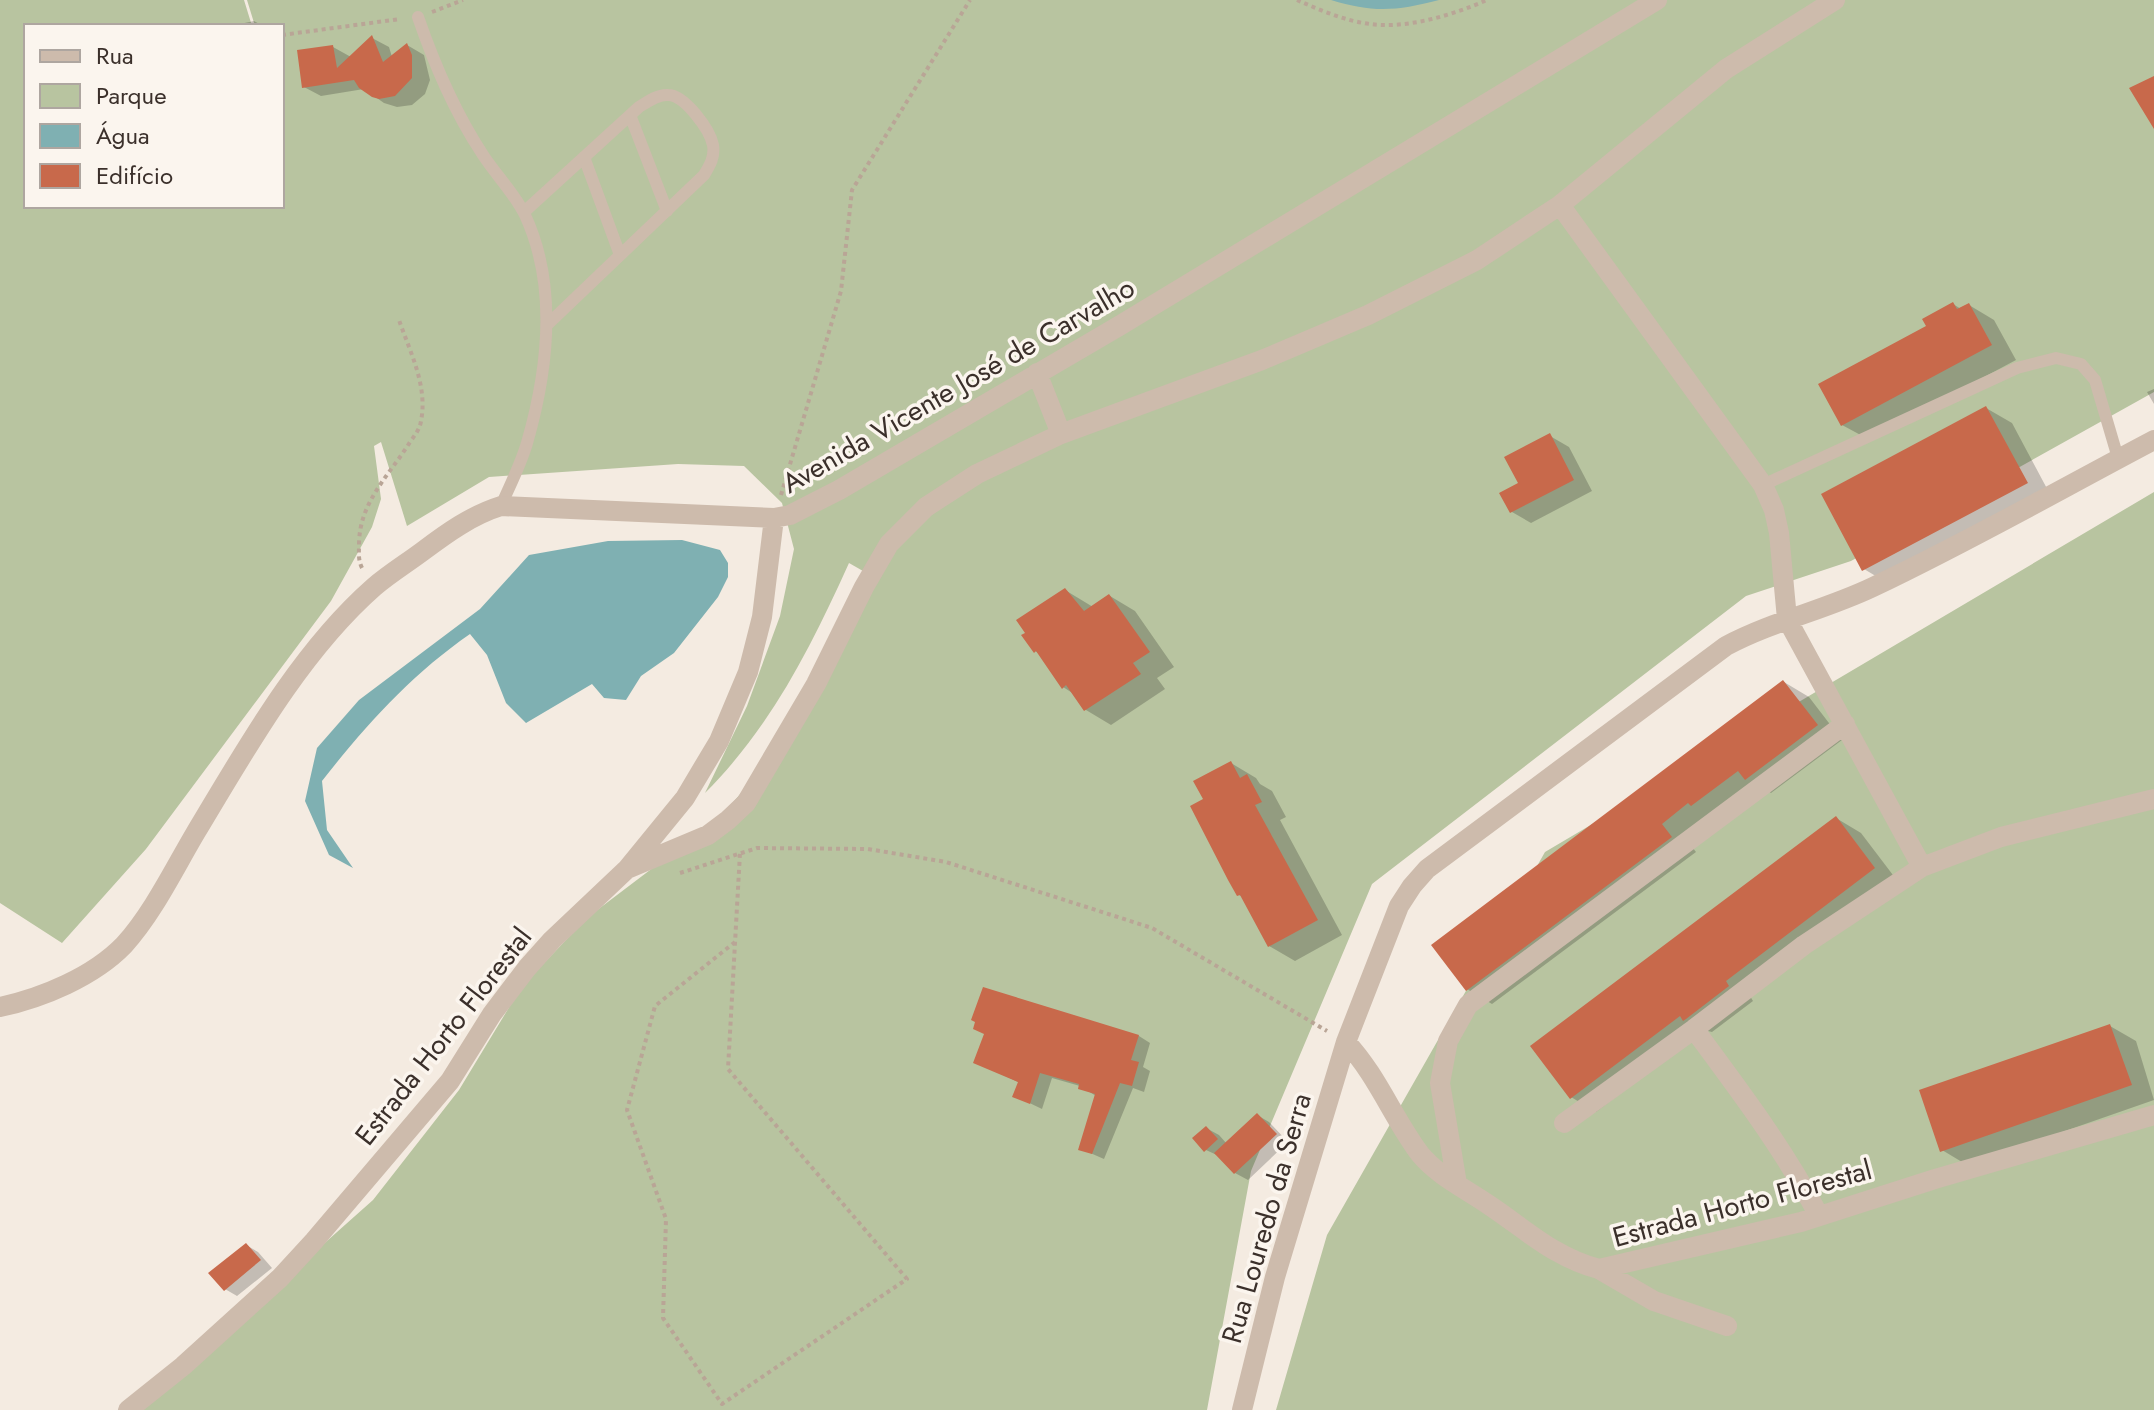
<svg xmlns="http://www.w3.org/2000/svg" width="2154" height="1410" viewBox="0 0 2154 1410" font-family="Jost,sans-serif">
  <rect width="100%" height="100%" fill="#f4ebe1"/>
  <path fill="#b8c4a0" d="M0 0H244L252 26H26V206H282V126L284 129 282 26H255L247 0H2154V392L1851 561 1746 596 1372 884 1251 1171 1207 1410H137L373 1200 459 1090 522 986 588 917 720 817 771 759 877 579 849 563C811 647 771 727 705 793L747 706 780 616 794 549 782 503 744 466 678 464 489 477 407 526 381 442 374 446 381 499 372 527 331 601 146 849 62 943 0 903Z
    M2154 492V1410H1276L1327 1235 1545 852Z"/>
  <path fill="#7fb0b2" d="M1331 0H1439C1397 11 1373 13 1331 0Z
    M682 540 720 550 728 563V577L718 597 674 653 641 676 626 700 604 698 592 684 526 723 506 703 487 655 470 634C412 674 365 726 322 781L327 830 353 868 329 855 305 801 317 748 359 700 480 609 529 555 608 541Z"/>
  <path fill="#0003" d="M254 21 263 26H236L235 25Z
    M372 38 389 47 392 57 407 45 424 55 430 80 425 94 412 105 397 107 384 103 364 89 321 96 304 87 333 47 351 57Z
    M1953 304 1961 309 1969 305 1994 320 2016 360 1868 439 1842 425 1929 327Z
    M2154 389V404L2147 392Z
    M1986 408 2012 423 2052 498 1889 584 1864 569Z
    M1550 436 1569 447 1592 491 1531 523 1512 512 1520 484Z
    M1065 590 1093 607 1110 596 1135 611 1174 667 1157 678 1165 689 1111 725 1086 710 1074 694 1063 687 1040 654 1035 651Z
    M1784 682 1809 697 1842 740 1771 793 1761 787 1686 839 1696 852 1492 1004 1467 989Z
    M1231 763 1256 778 1260 784 1272 791 1286 817 1280 820 1342 935 1295 961 1269 946 1243 897 1239 895 1206 800Z
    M1836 818 1861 833 1899 883 1750 996 1753 1001 1712 1032 1704 1030 1596 1112 1571 1097Z
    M984 989 1139 1036 1150 1043 1143 1067 1150 1071 1144 1092 1133 1088 1104 1159 1081 1149 1096 1096 1080 1086 1052 1078 1042 1109 1015 1096 1020 1083 976 1062 986 1034Z
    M2110 1026 2136 1041 2154 1100 1967 1165 1942 1150Z
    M1257 1115 1269 1122 1288 1142 1248 1180 1235 1173 1219 1156 1206 1150V1128L1219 1135 1227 1144Z
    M246 1245 258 1252 272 1268 237 1296 225 1289Z"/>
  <path fill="#c8694b" d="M372 35 383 62 407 43 412 55V78L395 96 379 99 372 97 359 88 354 80 302 88 297 50 333 45 337 68Z
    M2154 76V129L2129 88Z
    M1953 302 1957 309 1969 303 1992 345 1841 426 1818 384 1926 326 1922 319Z
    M1986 406 2028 483 1862 571 1821 494Z
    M1550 433 1574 480 1510 513 1499 493 1518 483 1504 457Z
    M1065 588 1084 611 1109 594 1150 652 1133 663 1141 674 1084 711 1066 685 1062 689 1036 651 1034 653 1021 635 1025 633 1016 620Z
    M1783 680 1818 725 1745 780 1738 771 1691 806 1688 803 1662 824 1672 837 1466 991 1431 945Z
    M1231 761 1240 778 1247 774 1262 802 1255 805 1318 920 1268 947 1240 895 1237 896 1228 880 1190 806 1203 799 1193 781Z
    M1836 816 1875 868 1726 981 1729 986 1686 1019 1683 1021 1680 1016 1570 1099 1530 1046Z
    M983 987 1139 1035 1131 1060 1139 1062 1132 1086 1120 1083 1092 1154 1078 1150 1095 1094 1078 1089 1079 1084 1040 1073 1030 1104 1012 1097 1018 1082 973 1063 984 1034 973 1029 975 1022 971 1020Z
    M2110 1024 2132 1085 1940 1152 1919 1090Z
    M1257 1113 1277 1134 1234 1174 1214 1153Z
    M1206 1126 1218 1139 1204 1152 1192 1138Z
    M246 1243 261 1260 224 1291 208 1273Z"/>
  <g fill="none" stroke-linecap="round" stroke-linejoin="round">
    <path stroke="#b9a596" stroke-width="4" stroke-dasharray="4 4" stroke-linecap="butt" d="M1297 0C1320 10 1345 21 1370 24 1407 29 1453 15 1487 0
      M432 12 463 0
      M282 35 400 19
      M781 495 841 291 852 190 970 0
      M362 568C358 560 359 553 359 545 359 502 389 476 410 442 415 435 420 429 421 421 428 386 410 352 399 320
      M680 873 757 848 868 849 946 862 1152 928 1327 1031
      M735 942 655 1006 627 1110 666 1219 663 1318 722 1404 907 1279 728 1069 740 853"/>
    <path stroke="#cdbbac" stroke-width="12" d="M418 17C435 66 454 111 483 155 496 175 515 194 525 215 558 286 548 370 527 443 521 464 510 485 501 506
      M630 115 667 211
      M584 157 620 255
      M524 212 639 107C647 102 658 94 668 95 685 95 710 130 713 145 715 157 710 165 704 175L547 325
      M1763 485 2017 368 2056 358 2081 364 2095 380 2118 458"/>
    <path stroke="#cdbbac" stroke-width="20" d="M1560 205 1763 485 1774 510 1779 533 1787 619 1922 867
      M1037 373 1061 434
      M627 869 708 835 728 820 746 803 816 684 864 587 889 544 926 507 977 474 1061 434 1262 360 1368 315 1477 260 1560 205 1726 69 1835 0
      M0 1007C42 998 93 977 124 945 153 913 174 869 196 832 246 749 300 652 374 587 389 574 407 563 423 551 447 533 472 515 501 506L774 518 790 515 839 490 1119 326 1657 0
      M1694 1029C1739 1090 1784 1149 1819 1216
      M1346 1042C1377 1075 1393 1118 1420 1154 1438 1176 1466 1189 1489 1205 1525 1229 1555 1258 1599 1269L1801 1222 1935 1179 2154 1115
      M1564 1123 1694 1029 1804 945 1922 867 2001 837 2154 799
      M1457 1184 1440 1083 1448 1041 1468 1005 1845 724
      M1599 1269 1654 1301 1727 1326
      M128 1410 183 1366 280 1278 314 1241 450 1081 492 1014 527 968 552 940 627 869 685 798 719 741 748 672 762 617 774 518
      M1242 1410 1275 1277 1346 1042 1399 906 1412 886 1427 869 1726 646C1773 621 1825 610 1873 587 1968 542 2061 489 2154 440"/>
  </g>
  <g text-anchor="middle" stroke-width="7" stroke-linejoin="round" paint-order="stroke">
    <g font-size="28" fill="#3b302b" stroke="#fbf5ee">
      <text transform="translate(958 385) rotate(-30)" y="10">Avenida Vicente José de Carvalho</text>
      <text transform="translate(443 1036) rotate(-52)" y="10">Estrada Horto Florestal</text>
      <text transform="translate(1742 1203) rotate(-15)" y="10">Estrada Horto Florestal</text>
      <text transform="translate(1266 1218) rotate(-74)" y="10">Rua Louredo da Serra</text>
    </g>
  </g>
  <rect x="24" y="24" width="260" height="184" fill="#fbf5ee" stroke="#aea6a0" stroke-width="2"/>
  <rect x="40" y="50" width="40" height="12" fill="#cdbbac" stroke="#aea6a0" stroke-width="2"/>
  <text x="96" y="64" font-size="24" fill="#3b302b">Rua</text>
  <rect x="40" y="84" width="40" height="24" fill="#b8c4a0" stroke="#aea6a0" stroke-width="2"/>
  <text x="96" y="104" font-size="24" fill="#3b302b">Parque</text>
  <rect x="40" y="124" width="40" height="24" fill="#7fb0b2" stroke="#aea6a0" stroke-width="2"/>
  <text x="96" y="144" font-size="24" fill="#3b302b">Água</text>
  <rect x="40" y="164" width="40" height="24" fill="#c8694b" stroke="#aea6a0" stroke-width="2"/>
  <text x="96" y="184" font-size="24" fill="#3b302b">Edifício</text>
</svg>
